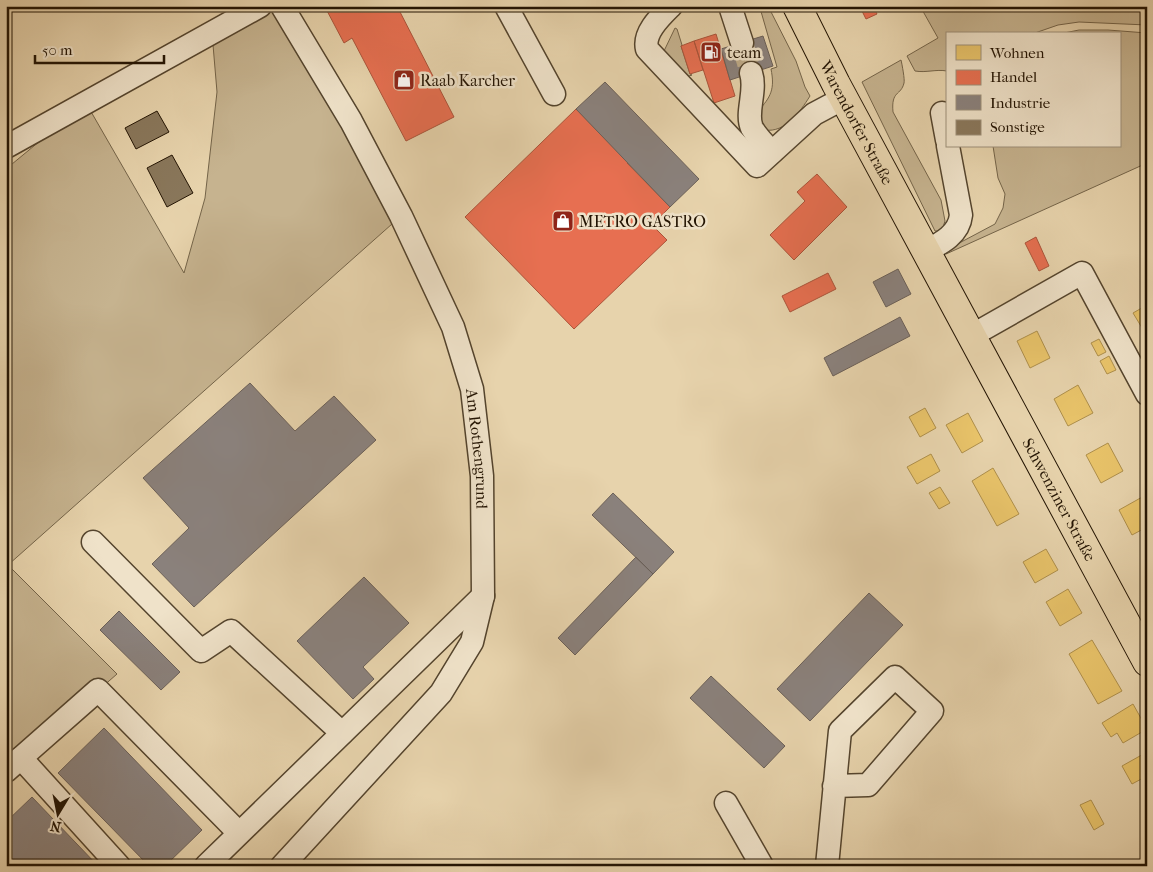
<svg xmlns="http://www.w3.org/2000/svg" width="1153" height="872" viewBox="0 0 1153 872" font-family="'IM FELL French Canon',serif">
  <rect width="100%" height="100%" fill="#e7d3ac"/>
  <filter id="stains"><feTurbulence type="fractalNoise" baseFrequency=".004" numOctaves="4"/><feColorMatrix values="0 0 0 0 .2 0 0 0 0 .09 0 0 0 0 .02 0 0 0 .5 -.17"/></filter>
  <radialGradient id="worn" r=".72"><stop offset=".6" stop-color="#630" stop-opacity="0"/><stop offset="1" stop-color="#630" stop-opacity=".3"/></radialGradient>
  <path fill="#c6b38f" stroke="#746449" d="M260 6H281L401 216 8 565 117 674 6 771V169L86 103 184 273 205 198 217 92 212 33Z
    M751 6H768L796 61 805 87 810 96C800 112 785 133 765 130L758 111C771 97 775 89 771 69L777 67 760 8 752 10Z
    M920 6H1147V25L1079 22 1058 25 1032 34H947V71C936 69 926 73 915 71L907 56 938 38Z
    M675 28 677 29 682 45 681 46 690 74 692 75 686 77 664 51Z
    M1079 30H1108L1147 33V163L946 254 948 249 995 224 1003 208 1005 194 998 178 993 146H1119V34H1059Z
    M901 60C902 64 905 80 904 83 901 96 891 90 893 112L941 200 945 221 943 227 938 231H935L862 82Z"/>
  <path fill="#e9c46a" stroke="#ae8f4b" d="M1147 305V336L1133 313Z
    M1037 331 1050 358 1030 368 1017 341Z
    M1099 339 1106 352 1098 356 1091 343Z
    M1109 356 1116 370 1107 374 1100 361Z
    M1078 385 1093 413 1068 426 1054 399Z
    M925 408 936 428 920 437 909 417Z
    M968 413 983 441 962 453 946 425Z
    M1108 443 1123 471 1101 483 1086 455Z
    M931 454 940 471 917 484 907 467Z
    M993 468 1019 514 997 526 972 481Z
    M940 487 950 503 939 509 929 493Z
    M1144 496 1147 502V527L1132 535 1119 510Z
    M1046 549 1058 570 1035 583 1023 562Z
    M1068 589 1082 613 1060 626 1046 602Z
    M1092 640 1122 691 1098 704 1069 654Z
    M1133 704 1147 729 1123 743 1117 733 1111 737 1102 723Z
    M1147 752V781L1145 777 1132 784 1122 766Z
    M1091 800 1104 824 1094 830 1080 805Z"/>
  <path fill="#e76f51" stroke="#ac543a" d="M406 6 399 10 454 117 406 141 352 38 344 43 325 7Z
    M866 6H873L877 14 866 19 861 9Z
    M716 34 735 96 714 103 694 41Z
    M694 41 703 70 690 74 681 46Z
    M576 109 617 151 624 145 634 156 627 163 670 207 652 225 667 240 574 329 465 217Z
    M817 174 847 207 794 260 770 235 805 201 797 192Z
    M1036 237 1049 266 1039 271 1025 243Z
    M828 273 836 289 790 312 782 296Z"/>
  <path fill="#8a817c" stroke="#6b6058" d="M763 36 773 66 730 80 721 49Z
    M605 82 699 179 670 207 576 109Z
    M898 269 911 294 886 307 873 282Z
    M900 317 910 336 833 376 824 358Z
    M250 383 295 431 334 396 376 440 194 607 152 564 189 528 143 478Z
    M613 493 674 552 653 574 592 515Z
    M636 557 653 574 575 655 558 638Z
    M364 577 409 623 363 667 374 679 353 699 297 641Z
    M869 593 903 625 810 721 777 689Z
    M119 611 180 672 161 690 100 630Z
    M711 676 785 746 764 768 690 698Z
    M104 728 202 830 165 866H149L58 773Z
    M32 797 98 866H12L6 860V822Z"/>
  <path fill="#89775b" stroke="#231403" d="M157 111 169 132 136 149 125 128Z
    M172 155 193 193 167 207 147 168Z"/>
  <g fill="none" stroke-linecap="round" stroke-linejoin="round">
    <path stroke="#c0ad8a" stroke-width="22" stroke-dasharray="22 11" stroke-linecap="butt" d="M742 43 751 73"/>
    <g stroke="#54442d" stroke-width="25">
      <g id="minor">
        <path id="s1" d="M282 6 351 121 401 216 453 327 472 389 482 476 483 596 472 642 441 693 282 866"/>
        <path d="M506 6 554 94"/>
        <path d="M671 6C660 17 643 33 647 49L757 166 814 114 844 98"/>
        <path d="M730 6 742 43"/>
        <path d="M751 73C757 91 745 113 752 128 757 137 765 145 772 152"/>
        <path d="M942 113 947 140"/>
        <path d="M6 147 260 6"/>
        <path d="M926 251C942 243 959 234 961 215L948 146"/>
        <path d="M971 336 1082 273 1147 394"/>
        <path d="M93 542 201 651 231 631 342 733"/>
        <path d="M21 758 119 866"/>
        <path d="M6 771 98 690 239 833"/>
        <path d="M726 803 762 866"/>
        <path d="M206 866 483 596"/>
        <path d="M827 866 840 731 895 677 932 711 868 785 834 786"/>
      </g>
    </g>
    <g stroke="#231403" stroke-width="30">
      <g id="major">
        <path id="s2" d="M797 6 836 84 1147 662"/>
      </g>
    </g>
    <use href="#minor" stroke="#efe2c9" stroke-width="22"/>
    <use href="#major" stroke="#e7d3ac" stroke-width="28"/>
  </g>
  <defs>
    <g id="fuel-square" transform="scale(1.125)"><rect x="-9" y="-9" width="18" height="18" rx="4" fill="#8f2418" stroke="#efe2c9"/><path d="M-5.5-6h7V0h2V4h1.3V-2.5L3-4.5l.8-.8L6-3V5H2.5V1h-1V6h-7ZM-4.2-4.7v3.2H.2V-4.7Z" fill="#fff"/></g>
    <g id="shop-square" transform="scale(1.125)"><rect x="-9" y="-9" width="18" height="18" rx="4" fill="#8f2418" stroke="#efe2c9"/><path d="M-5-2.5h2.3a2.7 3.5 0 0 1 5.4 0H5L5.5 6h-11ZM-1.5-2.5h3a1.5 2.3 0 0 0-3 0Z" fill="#fff"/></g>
  </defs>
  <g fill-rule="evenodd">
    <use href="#fuel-square" x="711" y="52"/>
    <use href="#shop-square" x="404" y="80"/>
    <use href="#shop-square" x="563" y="221"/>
  </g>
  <g text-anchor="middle" stroke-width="5" stroke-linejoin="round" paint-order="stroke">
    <g font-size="16" fill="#231403" stroke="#efe2c9" text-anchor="start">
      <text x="727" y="58">team</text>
      <text x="420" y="86">Raab Karcher</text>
      <text x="579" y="227">METRO GASTRO</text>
    </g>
    <g font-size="16" fill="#231403" stroke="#efe2c9">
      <text dy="6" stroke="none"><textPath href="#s2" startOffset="131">Warendorfer Straße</textPath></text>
      <text dy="6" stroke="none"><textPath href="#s1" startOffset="489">Am Rothengrund</textPath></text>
      <text dy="6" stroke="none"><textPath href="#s2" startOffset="559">Schwenziner Straße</textPath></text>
    </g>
  </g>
  <rect width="1153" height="872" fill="none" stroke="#e7d3ac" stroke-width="25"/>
  <rect x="8" y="8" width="1138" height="857" fill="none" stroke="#231403" stroke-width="2.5"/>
  <rect x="12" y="12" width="1128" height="847" fill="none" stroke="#231403"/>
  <rect x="946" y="32" width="175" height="115" fill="#efe2c9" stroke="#9d907a"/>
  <rect x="956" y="45" width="25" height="15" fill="#e9c46a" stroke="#9d907a"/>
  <text x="990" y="58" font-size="15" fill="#231403">Wohnen</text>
  <rect x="956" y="70" width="25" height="15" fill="#e76f51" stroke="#9d907a"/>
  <text x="990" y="82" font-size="15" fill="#231403">Handel</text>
  <rect x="956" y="95" width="25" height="15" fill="#8a817c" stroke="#9d907a"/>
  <text x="990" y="108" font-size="15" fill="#231403">Industrie</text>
  <rect x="956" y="120" width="25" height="15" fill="#89775b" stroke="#9d907a"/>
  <text x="990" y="132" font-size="15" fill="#231403">Sonstige</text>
  <g transform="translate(58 814) rotate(190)" stroke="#efe2c9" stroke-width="4" paint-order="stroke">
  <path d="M0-4L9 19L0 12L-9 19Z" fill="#231403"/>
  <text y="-8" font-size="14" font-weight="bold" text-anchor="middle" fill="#231403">N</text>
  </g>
  <path d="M35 55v8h129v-8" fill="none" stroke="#231403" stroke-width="2.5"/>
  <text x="42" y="55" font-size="15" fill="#231403" stroke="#efe2c9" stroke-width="4" paint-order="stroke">50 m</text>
  <rect width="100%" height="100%" filter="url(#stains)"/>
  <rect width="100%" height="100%" fill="url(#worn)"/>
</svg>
